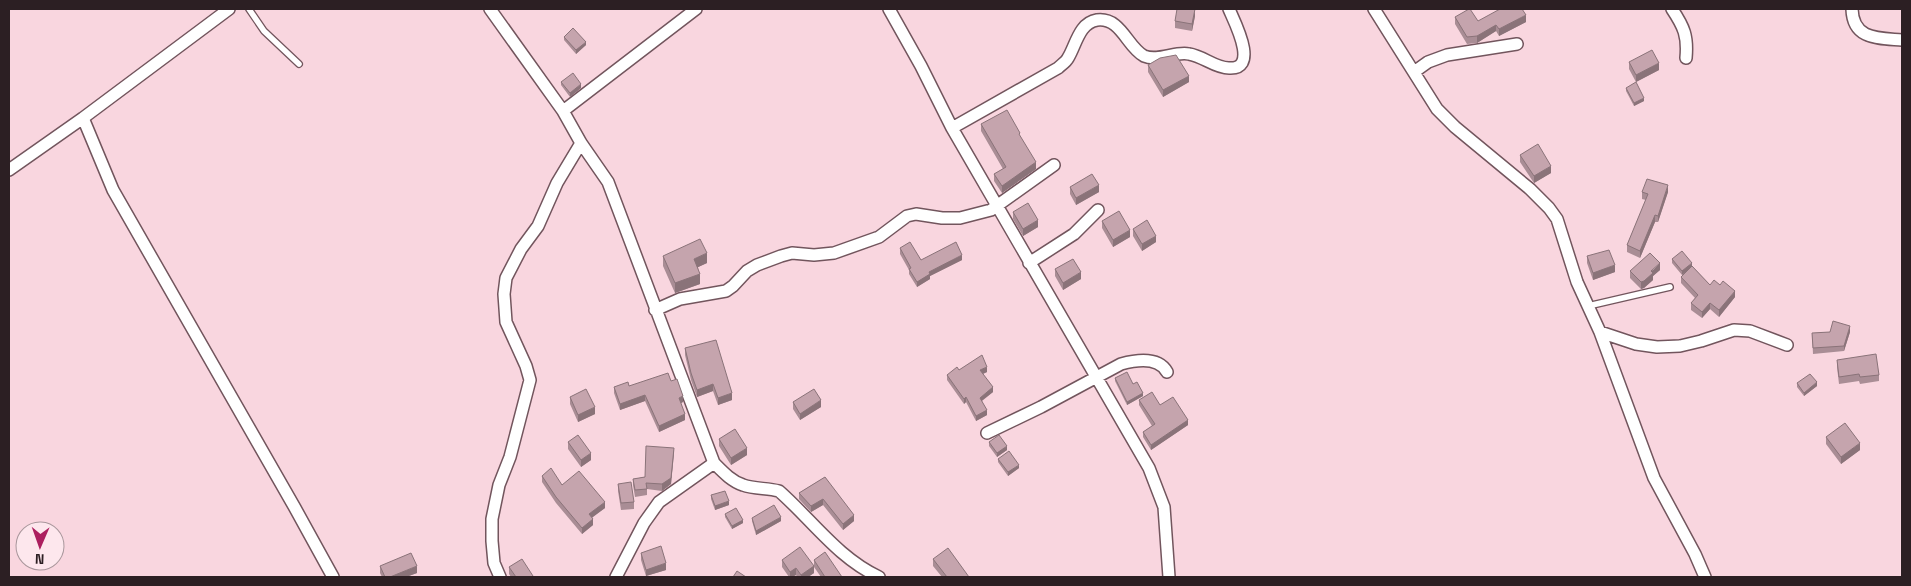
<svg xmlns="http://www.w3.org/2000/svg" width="1911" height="586" viewBox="0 0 1911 586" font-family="'Space Grotesk',sans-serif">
  <rect width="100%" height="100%" fill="#f9d6df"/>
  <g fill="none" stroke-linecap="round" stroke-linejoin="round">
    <g stroke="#72555d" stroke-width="8">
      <path id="lane" d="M249 9 264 31 299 64
        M1588 306 1670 287"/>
    </g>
    <g stroke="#72555d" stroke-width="14">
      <path id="street" d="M490 9 563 111 581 143 608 182 714 463C722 471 731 481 743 485 754 489 767 488 779 491 812 520 838 558 879 577
        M889 9 921 66 952 128 1149 468 1164 507 1169 577
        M1374 9 1437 109 1455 127 1530 189 1549 208 1557 219 1577 282 1600 332 1654 478 1695 554 1705 577
        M1672 9C1684 27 1688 36 1686 58
        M1852 9C1853 40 1878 38 1902 40
        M1414 72 1428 62 1447 55 1517 44
        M563 111 696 9
        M83 118 113 190 295 508 333 577
        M952 128 1058 68C1061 65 1066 62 1068 58 1076 45 1079 23 1097 20 1121 17 1127 47 1144 56 1158 62 1175 51 1189 54 1203 56 1215 68 1229 68 1260 70 1234 21 1229 9
        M9 170 83 118 229 9
        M1029 263 1074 234 1098 210
        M655 310 680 299 726 291 733 286 747 271 757 265 781 256 792 253 814 255 834 253 879 237 907 216 916 214 942 218H960L991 210 1054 165
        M1600 332 1636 344 1657 347 1680 346 1701 341 1734 330 1750 331 1787 345
        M987 433 1041 407 1121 364C1136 360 1158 356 1167 372
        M500 577 494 563 492 541V519L499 485 510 457 530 380 526 366 506 322 504 294 506 278 521 249 538 226 557 183 581 143
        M616 577 644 523 659 502 714 463"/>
    </g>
    <use href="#lane" stroke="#fff" stroke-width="5.5"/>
    <use href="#street" stroke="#fff" stroke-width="11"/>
  </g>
  <path fill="#a98d95" d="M1195 16 1192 31 1175 28V21Z
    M1455 17 1478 21 1526 22 1499 36 1496 31 1477 43 1467 44 1455 24Z
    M564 37 586 45 576 54 564 40Z
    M1629 62 1659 70 1636 82 1629 69Z
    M1148 65 1189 82 1163 97 1148 72Z
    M561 82 581 88 570 97 561 85Z
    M1626 88 1644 101 1634 106 1626 91Z
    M981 124 1020 136 1036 169 1002 193 994 181V174L1003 169 981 131Z
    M1520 155 1551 173 1534 183 1520 162Z
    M1070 187 1099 192 1076 205 1070 194Z
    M1642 192H1668L1658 222H1655L1640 258 1627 252V245L1646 200 1642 199Z
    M1013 212 1038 227 1023 236 1013 219Z
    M1102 221 1130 237 1113 247 1102 228Z
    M1133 229 1156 242 1142 251 1133 236Z
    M900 248 921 260H962L930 276V279L917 287 909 274V270L900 254Z
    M663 256 707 263 698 267 700 284 675 293 663 266Z
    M1587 256 1615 272 1593 280 1587 263Z
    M1672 259 1692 266 1710 285 1735 297 1719 317 1710 309 1702 318 1691 310V303L1695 298 1681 283V277L1687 271 1682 275 1672 263Z
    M1055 269 1081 279 1063 290 1055 276Z
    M1660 270 1653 276V280L1644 288 1641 289 1630 278V271Z
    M1850 332 1844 351 1813 354 1812 333Z
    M685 348 732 400 718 405 713 391 697 397 691 380 685 355Z
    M1837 360 1879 375V381L1860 384 1859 381 1839 384 1837 367Z
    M959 370 987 372 983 374 993 392 982 401 987 415 976 421 966 402 964 404 947 380V375Z
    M1115 378 1133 384 1143 396 1127 405 1115 381Z
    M671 381 683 402 681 403 685 420 659 432 645 401 620 410 614 393V387L629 386Z
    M1797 383 1817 386 1804 396 1797 387Z
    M570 397 595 414 578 422 570 404Z
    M1139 400 1160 405 1188 425 1151 450 1143 437V432L1152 426 1139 405Z
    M793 402 821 407 800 420 793 409Z
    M1826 437 1860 450 1841 464 1826 444Z
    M719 439 747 455 731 465 719 446Z
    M568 442 591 460 581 467 568 449Z
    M989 442 1007 450 997 457 989 446Z
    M674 454 671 484 662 491 647 489V495L635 497 633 485V479L645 477Z
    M998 459 1019 468 1008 476 998 462Z
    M542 476 562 485 605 508 592 517 593 525 582 534 556 503 542 482Z
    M825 477 854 521 843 530 823 505 811 512 799 499V493Z
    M618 484 634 502V509L621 510 618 491Z
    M711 495 729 505 715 510 711 499Z
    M725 514 743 523 732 529 725 517Z
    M752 518 781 521 756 535 752 521Z
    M641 553 666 570 646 576 641 560Z
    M933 559 969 577H942L933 566Z
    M782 560 814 566V560L842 577H821L814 567V573L808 577H797L796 575 792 577H789L782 567Z
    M380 566 417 573 406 577H382L380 573Z
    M509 567 533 577H511L509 574Z"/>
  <path fill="#8a7379" d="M1195 9V16L1192 31V24Z
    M1526 15V22L1499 36V29Z
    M1496 25V31L1477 43V36Z
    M586 42V45L576 54V50Z
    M1659 63V70L1636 82V75Z
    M1189 76V82L1163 97V90Z
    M581 84V88L570 97V93Z
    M1644 98V101L1634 106V103Z
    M1036 162V169L1002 193V186Z
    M1551 166V173L1534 183V176Z
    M1099 185V192L1076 205V198Z
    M1668 185V192L1658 222V216Z
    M1655 215V222L1640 258V251Z
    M1038 220V227L1023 236V229Z
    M1130 230V237L1113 247V240Z
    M1156 236V242L1142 251V244Z
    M707 253V263L694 269V259Z
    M962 255V260L930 276V279L917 287V282L929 272Z
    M1660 263V270L1653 276V280L1644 288 1641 289V282Z
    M1692 263V267L1682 275V271Z
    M1615 265V272L1593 280V273Z
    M1081 272V279L1063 290V283Z
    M700 274V284L675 293V283Z
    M1735 291V297L1719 317V310Z
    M1710 303V309L1702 318V312Z
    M1850 326V332L1844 351V346Z
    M987 367V372L980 375V370Z
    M1817 382V386L1804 396V393Z
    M713 384V391L697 397V390Z
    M993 387V392L980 402V398Z
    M732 393V400L718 405V398Z
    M1143 393V396L1127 405V402Z
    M645 395V401L620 410V404Z
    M683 396V402L679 404V398Z
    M966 397V402L964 404V399Z
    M821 400V407L800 420V414Z
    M595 407V414L578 422V415Z
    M987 410V415L976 421V416Z
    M685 414V420L659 432V426Z
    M1188 420V425L1151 450V445Z
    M1860 443V450L1841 464V457Z
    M1007 446V450L997 457V453Z
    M674 448 671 484 662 491V484Z
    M747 448V455L731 465V458Z
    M591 453V460L581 467V460Z
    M1019 465V468L1008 476V472Z
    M823 499V505L811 512V506Z
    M729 501V505L715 510V506Z
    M605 502V508L589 520V514Z
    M854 515V521L843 530V524Z
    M781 517V521L756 535V531Z
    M593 519V525L582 534V528Z
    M743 520V523L732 529V526Z
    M666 563V570L646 576V570Z
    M417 566V573L406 577H390Z
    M814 566V573L808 577H801V575Z
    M796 568V575L792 577H790V572Z"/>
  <path fill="#c5a4ad" stroke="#8a7379" d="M1177 9H1195L1192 24 1175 21Z
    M1469 9H1470L1478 21 1500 9H1522L1526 15 1499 29 1496 25 1477 36 1467 37 1455 17Z
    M573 28 586 42 576 50 564 37Z
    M1652 50 1659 63 1636 75 1629 62Z
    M1176 55 1189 76 1163 90 1148 65 1160 58Z
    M573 73 581 84 570 93 561 82Z
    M1636 82 1644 98 1634 103 1626 88Z
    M1007 110 1020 133 1019 134 1036 162 1002 186 994 174 1006 167 981 124Z
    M1538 144 1551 166 1534 176 1520 155Z
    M1092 174 1099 185 1076 198 1070 187Z
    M1647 179 1668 185 1658 216 1655 215 1640 251 1627 245 1648 194 1642 192Z
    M1028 203 1038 220 1023 229 1013 212Z
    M1119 211 1130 230 1113 240 1102 221Z
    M1147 220 1156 236 1142 244 1133 229Z
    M700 239 707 253 694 259 700 274 675 283 663 256Z
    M910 242 921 260 956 242 962 255 929 272 930 274 917 282 909 269 911 268 900 248Z
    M1609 250 1615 265 1593 273 1587 256Z
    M1682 251 1692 263 1682 271 1672 259Z
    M1650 253 1660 263 1651 271 1653 273 1644 281 1641 282 1630 271Z
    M1073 259 1081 272 1063 283 1055 269Z
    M1692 266 1710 285 1714 280 1720 285 1723 281 1735 291 1719 310 1710 303 1702 312 1691 303 1698 295 1681 277Z
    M1833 321 1850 326 1844 346 1813 348 1812 333 1830 332Z
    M716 340 732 393 718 398 713 384 697 390 691 373 685 348Z
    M1876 354 1879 375 1860 377 1859 374 1839 377 1837 360Z
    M982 355 987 367 980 370 993 387 980 398 987 410 976 416 966 397 964 399 947 375 957 367 959 370Z
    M1127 372 1133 384 1137 382 1143 393 1127 402 1115 378Z
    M668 373 671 381 677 379 683 396 679 398 685 414 659 426 645 395 620 404 614 387 628 382 629 386Z
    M1810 374 1817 382 1804 393 1797 383Z
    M586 389 595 407 578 415 570 397Z
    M814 389 821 400 800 414 793 402Z
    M1152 392 1160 405 1173 397 1188 420 1151 445 1143 432 1155 424 1139 400Z
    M1845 423 1860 443 1841 457 1826 437Z
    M735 429 747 448 731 458 719 439Z
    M578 435 591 453 581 460 568 442Z
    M999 435 1007 446 997 453 989 442Z
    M646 446 674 448 671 478 662 484 646 483 647 489 635 490 633 479 645 477Z
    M1009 451 1019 465 1008 472 998 459Z
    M551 468 562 485 579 471 605 502 589 514 593 519 582 528 556 497 542 476Z
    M825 477 854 515 843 524 823 499 811 506 799 493Z
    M631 482 634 502 621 503 618 484Z
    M725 491 729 501 715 506 711 495Z
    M774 505 781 517 756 531 752 518Z
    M736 508 743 520 732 526 725 514Z
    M661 546 666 563 646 570 641 553Z
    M800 547 814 566 801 575 796 568 790 572 782 560Z
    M948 548 969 577H947L933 559Z
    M825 552 842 577H825L814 560Z
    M411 553 417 566 390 577H385L380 566Z
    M522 559 533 576 532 577H516L509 567Z
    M737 571 746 577H733Z"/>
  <rect width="1911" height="586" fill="none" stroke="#2c1f23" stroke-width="20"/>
  <g transform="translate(40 546) rotate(182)"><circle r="24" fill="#fde7ed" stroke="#a9979c"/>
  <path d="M0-4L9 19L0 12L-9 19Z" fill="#ac1f5f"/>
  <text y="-8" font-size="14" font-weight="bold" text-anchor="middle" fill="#2c1f23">N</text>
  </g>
</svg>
